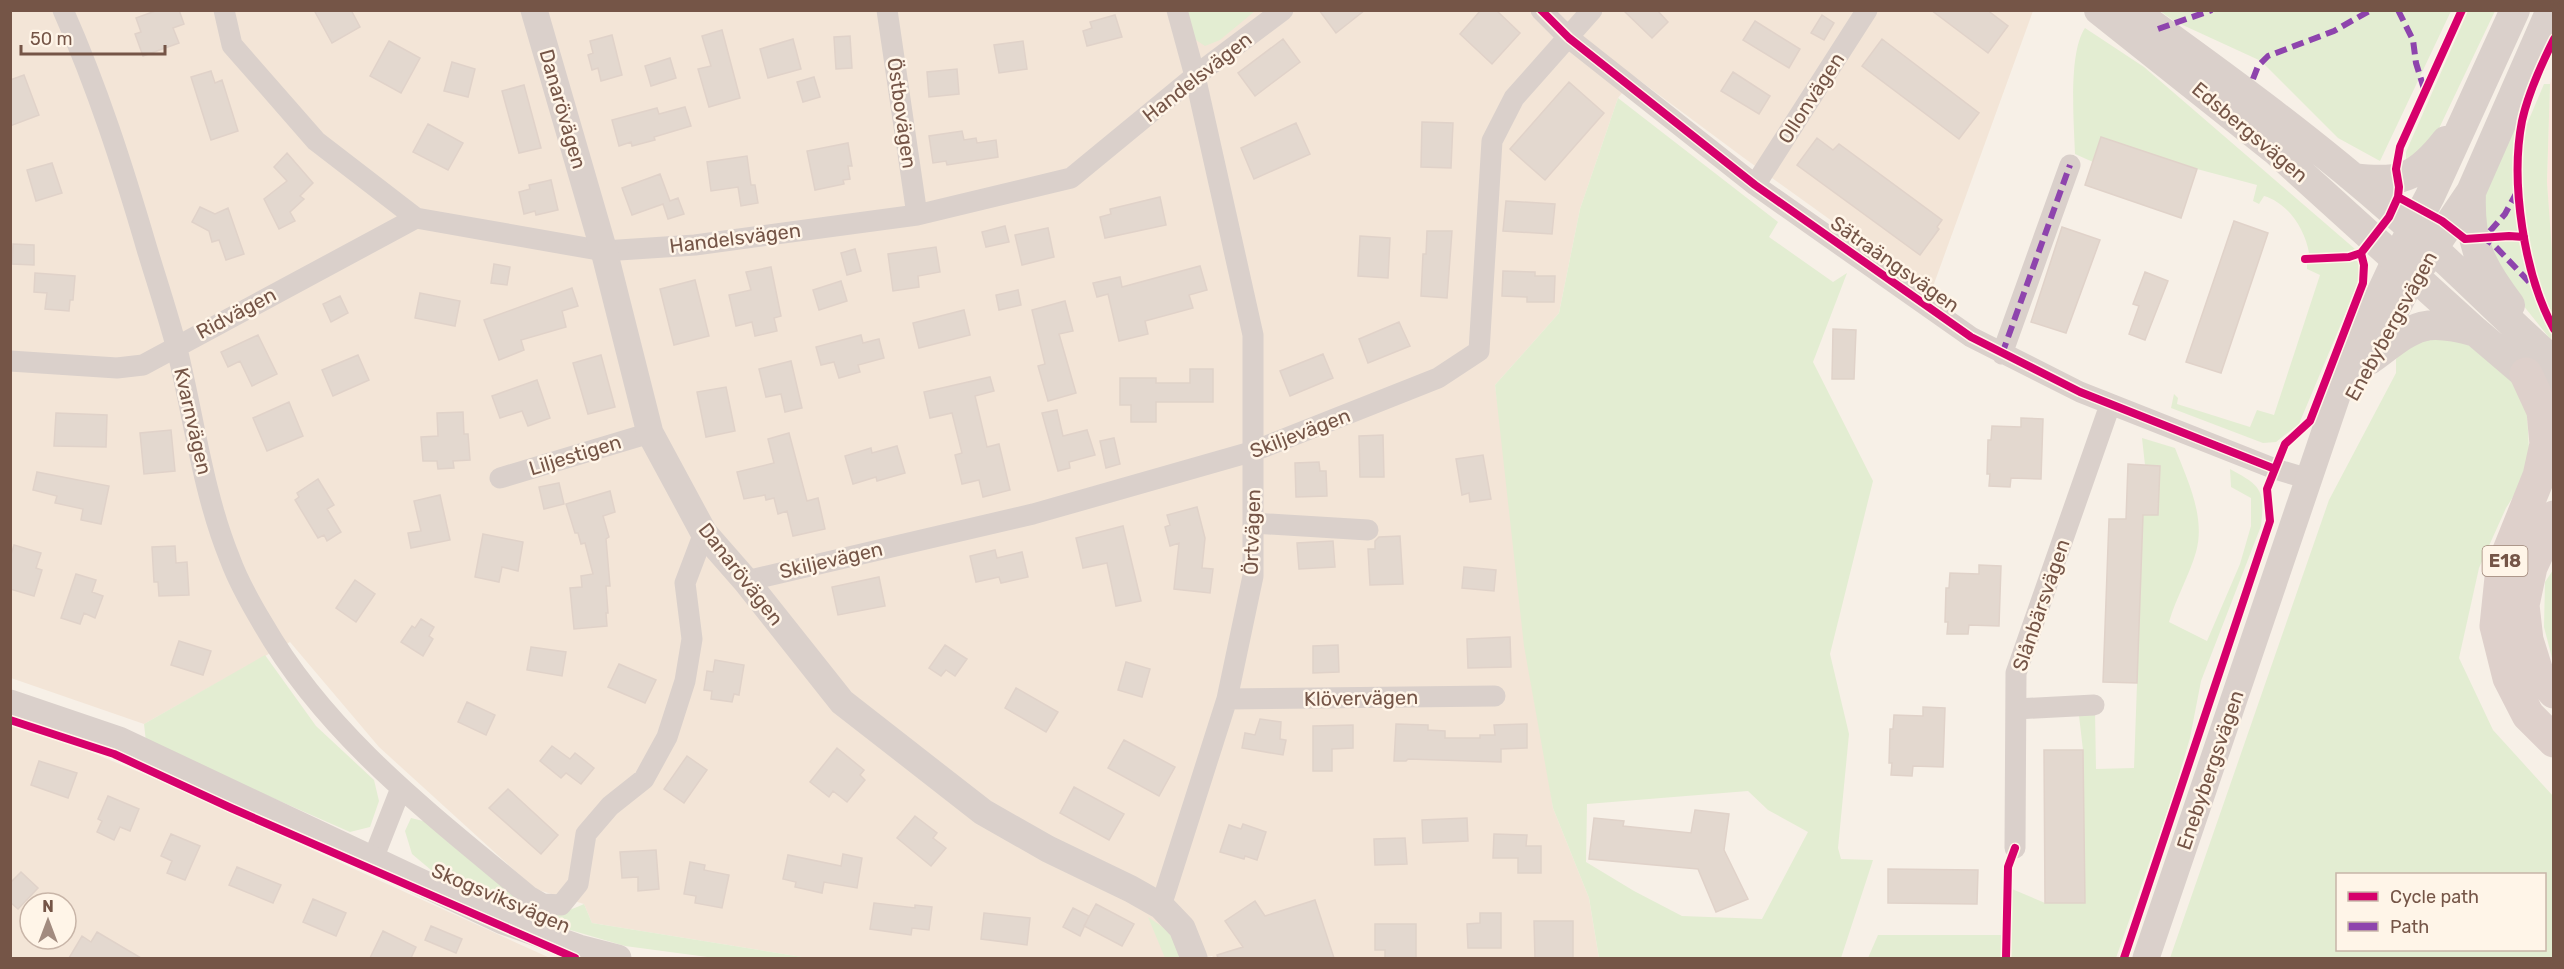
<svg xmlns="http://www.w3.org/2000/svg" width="2564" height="969" viewBox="0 0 2564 969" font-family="Rubik,sans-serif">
  <rect width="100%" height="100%" fill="#f7f0e7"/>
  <path fill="#f3e5d7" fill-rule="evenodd" d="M11 11H2033L1931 292 1744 158 1635 77 1618 98 1580 209 1559 313 1495 385 1553 808 1589 898 1599 958H1214L1212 956 1199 958H808L592 923 584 904 535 889 379 747 290 642 144 724 11 678Z
    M11 725 88 751 156 779 550 958H11ZM30 903H66V939H30Z"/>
  <path fill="#fbe7dd" d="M2553 74V279L2547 182 2550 84Z"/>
  <path fill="#e3edd2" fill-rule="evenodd" d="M1183 11H1255L1220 40 1205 46 1196 40Z
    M2160 11H2451L2380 161 2338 138 2261 61 2174 21Z
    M2468 11H2495L2433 141 2406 166V152Z
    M2085 28 2144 67 2355 249 2345 253H2309C2305 229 2288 203 2264 196L2259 204 2253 201 2257 185 2197 169 2101 137 2093 162 2075 154C2074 122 2068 53 2085 28Z
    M2544 84H2550L2547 182 2554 279 2551 340 2494 269 2481 203 2510 122 2527 124Z
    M1618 98 1778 222 1769 237 1833 282 1847 273 1813 362 1873 481 1830 654 1849 734 1838 848 1841 859 1873 860 1841 958H1599L1589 898 1553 808 1524 646 1495 385 1559 313 1580 209ZM1748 791 1768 810 1808 832 1762 919 1682 916 1634 891 1586 862 1587 804Z
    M2315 261H2359V281L2299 424 2276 442 2263 443 2171 408 2174 394 2178 398 2177 404 2250 427 2257 410 2274 415 2320 275 2307 269V263Z
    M2441 331 2469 341 2510 375 2527 411 2529 450 2520 486 2506 508 2479 568 2459 658 2493 730 2553 796V958H2170L2329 500 2396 373V359L2412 340ZM2338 874H2544V950H2338Z
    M2142 438 2175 448C2187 479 2206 517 2196 552 2189 576 2176 598 2169 622L2207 641 2240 564 2251 526V498L2231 487 2230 469C2261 486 2265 489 2261 526L2201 681 2190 738 2173 795 2116 958H2010L2012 889 2045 903 2085 902 2083 750 2078 707 2095 710 2096 769 2134 768 2143 515H2158L2160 466 2145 465Z
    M2553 570V662L2544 627 2545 582Z
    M265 655 316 726 374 780 379 801 370 827 350 832 146 742 144 724Z
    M411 818 427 822 525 906C550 915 560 915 584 904L592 923 808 958H715L625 946 567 929 431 870 412 854 405 831Z
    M1148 917 1170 932 1184 958H1165Z
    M1878 935H2004L2002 958H1868Z"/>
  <path fill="#e3d8cf" stroke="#e0d2c9" stroke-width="1.5" d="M158 10H179L184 24 173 28 179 43 143 56 135 34 141 32 136 18Z
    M314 10H351L360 27 332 43Z
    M1319 10H1365L1336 33Z
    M1481 10H1496L1520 33 1492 64 1460 34Z
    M1623 10H1657L1668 22 1652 38Z
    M1931 10H1987L2008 26 1988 53Z
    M1115 15 1122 37 1087 46 1083 31 1092 28 1090 22Z
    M1822 15 1834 23 1824 40 1811 33Z
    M1755 21 1800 49 1789 68 1743 40Z
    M722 30 740 98 709 107 698 69 711 66 702 36Z
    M612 35 622 75 601 81 598 68 592 70 588 55 593 53 590 41Z
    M850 36 852 68 836 69 834 37Z
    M793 39 801 69 768 78 760 49Z
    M1283 39 1300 62 1255 96 1238 73Z
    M1882 39 1979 113 1959 139 1862 66Z
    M389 41 420 58 401 93 370 76Z
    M1023 41 1027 69 999 73 994 45Z
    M670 58 676 78 651 86 645 66Z
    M452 62 475 69 468 97 444 91Z
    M957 69 959 94 929 97 927 72Z
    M211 71 215 83 222 80 238 131 211 140 191 77Z
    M1733 72 1770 96 1759 114 1721 91Z
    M24 75 39 115 10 126V80Z
    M814 77 820 97 803 102 797 82Z
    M1569 82 1604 113 1545 180 1510 149Z
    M524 85 541 148 519 153 502 91Z
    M685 107 691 126 654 137 655 140 632 146 631 142 619 146 612 120 657 108 659 114Z
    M1422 122 1453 123 1451 168 1421 167Z
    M1296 123 1310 154 1254 179 1241 148Z
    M428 124 463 143 448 170 413 152Z
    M962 131 964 140 976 138 977 143 996 140 998 157 947 165 946 161 933 163 929 136Z
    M2101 137 2197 169 2181 218 2085 185Z
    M1817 138 1833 150 1839 144 1942 220 1937 227 1939 229 1920 255 1797 165Z
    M848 143 852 166H848L850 179 843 180 844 184 815 190 807 151Z
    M287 153 313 183 300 196 304 199 290 212 295 221 279 229 264 199 287 181 274 167Z
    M747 156 751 185H755L758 203 741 206 738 187 711 191 707 162Z
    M52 163 62 193 36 201 27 170Z
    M660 174 670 201 678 198 684 214 668 219 663 204 632 215 622 188Z
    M551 180 558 210 536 215 535 211 524 214 519 192 530 189 529 185Z
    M1160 197 1166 225 1105 238 1100 217 1111 214 1110 209Z
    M1506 201 1555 204 1552 234 1503 231Z
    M200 207 215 214 228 208 244 254 226 260 219 240 212 242 209 231 192 222Z
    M2234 221 2268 233 2221 373 2186 362Z
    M1005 226 1009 242 986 247 982 232Z
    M2062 227 2100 240 2066 333 2031 322Z
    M1048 228 1054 257 1022 265 1015 235Z
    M1427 231H1452L1447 298 1421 296 1423 254H1426Z
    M1360 236 1390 238 1388 278 1358 276Z
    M13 244 34 245V265L12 264Z
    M936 247 940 272 918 276 919 287 893 291 888 254Z
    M855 249 861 271 847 275 841 253Z
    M494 264 510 267 507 285 491 283Z
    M1200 266 1207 290 1189 295 1193 308 1145 321 1148 334 1119 341 1108 294 1097 297 1093 283 1120 277 1122 287Z
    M771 267 781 316 774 318 777 331 755 336 752 322 736 326 729 295 751 290 746 272Z
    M1503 271 1535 272V276H1555L1554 302H1527V297L1502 296Z
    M2145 272 2168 281 2145 340 2129 334 2139 306 2133 304Z
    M35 273 75 276 73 300H70L69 311 45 309 47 293 34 292Z
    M695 280 709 336 674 345 660 289Z
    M841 281 847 301 819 310 813 290Z
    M572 288 578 306 562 311 566 327 521 340 524 350 499 360 484 320Z
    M1018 290 1021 305 999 310 996 295Z
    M420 293 460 301 455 326 415 318Z
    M340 296 348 313 331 322 323 304Z
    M1065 301 1073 331 1059 334 1076 393 1048 401 1038 366 1045 364 1032 310Z
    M964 310 970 335 919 348 913 323Z
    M1399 322 1410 346 1368 363 1359 339Z
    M1833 329 1856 330 1854 379H1832Z
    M258 335 277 374 252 386 240 361 228 367 221 352Z
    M861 335 863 343 879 339 884 358 858 365 860 372 839 378 834 362 821 365 816 347Z
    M1323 354 1333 378 1290 396 1280 371Z
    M358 355 369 380 333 396 322 370Z
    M601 355 615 407 588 414 573 363Z
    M791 361 802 408 785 412 781 394 766 397 759 369Z
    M1190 369H1213V402H1156V422H1131V405H1120V378H1156V383H1190Z
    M990 377 994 391 975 396 987 447 999 444 1010 490 983 497 979 480 962 484 955 455 962 453 952 413 930 418 924 392Z
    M537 380 550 418 528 426 522 411 500 418 492 396Z
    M726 387 735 431 706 437 697 392Z
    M289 402 303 436 267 451 253 418Z
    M1057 410 1063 436 1087 430 1095 455 1069 462 1070 468 1058 471 1042 413Z
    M463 412 464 434H468L470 460 453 461 454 468 438 469 437 461H423L421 437 438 436 437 413Z
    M56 413 107 415 106 447 54 446Z
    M2021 418 2043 419 2041 479 2011 478 2010 487 1989 486 1990 474H1987L1988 440H1991L1992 426 2021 427Z
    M171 430 175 471 144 474 140 433Z
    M789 433 807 501 818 498 825 529 793 536 787 511 778 514 774 498 766 500 765 495 744 499 737 472 774 463 768 439Z
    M1383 435 1384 477H1360L1359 436Z
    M1114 438 1120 464 1106 468 1100 441Z
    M897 446 905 473 877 481 876 477 853 484 845 456 871 448 872 453Z
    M1483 455 1491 499 1470 502 1469 493 1462 495 1456 459Z
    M1319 462 1320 471H1326L1327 496 1296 497 1295 463Z
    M2128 464 2160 466 2158 515H2143L2137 683 2103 682 2109 519H2126Z
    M37 472 109 486 101 524 81 520 83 509 55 503 57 496 33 490Z
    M318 479 334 505 327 509 341 532 327 541 324 535 318 538 295 500 299 497 297 493Z
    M559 483 564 504 544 509 539 487Z
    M610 491 615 512 603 516 609 537 606 539 610 586H606L608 613H606L607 626 574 629 570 588 582 587 581 576 593 574 585 543 581 544 578 533H575L566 504Z
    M440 495 450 540 411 548 408 533 421 531 414 501Z
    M1197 507 1205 538 1202 568 1213 569 1210 593 1174 589 1179 543 1170 546 1165 527 1170 525 1167 515Z
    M1123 526 1141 601 1116 606 1107 563 1083 568 1076 538Z
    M483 534 523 542 518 571 502 567 499 582 475 577Z
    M1400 536 1403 584 1370 585 1368 549H1375V541L1379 537Z
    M1333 541 1335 567 1299 569 1297 543Z
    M14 545 41 553 36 568 42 570 34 596 10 589V558Z
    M175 546 176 563 187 562 189 595 159 596 158 582H154L152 547Z
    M995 550 997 558 1022 552 1028 577 1001 583 999 577 976 582 970 556Z
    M1979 565 2001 566 1999 626 1969 625 1968 634H1947L1948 622H1945L1946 588H1949L1950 573 1979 574Z
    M1464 567 1496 570 1494 591 1462 588Z
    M76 574 96 580 92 592 103 596 95 618 84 613 80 624 61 618Z
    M879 577 885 606 838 615 832 587Z
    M355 580 375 594 356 622 336 608Z
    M421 619 434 627 429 636 433 639 423 656 401 642 412 626 415 628Z
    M1510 637 1511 667 1468 668 1467 639Z
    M179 641 211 651 203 675 171 665Z
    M945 645 967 659 955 676 946 670 941 676 929 668Z
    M1338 645 1339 672 1313 673V646Z
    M531 647 566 652 562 676 527 670Z
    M715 660 744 665 739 695 734 694 732 702 711 699 712 691 704 690 707 671 713 672Z
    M1126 662 1150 669 1142 697 1118 690Z
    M619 664 656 680 645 703 608 687Z
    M1016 688 1058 712 1046 732 1005 708Z
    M467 702 495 715 486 735 458 722Z
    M1923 707 1945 708 1943 767 1913 766 1912 776 1891 775 1892 763H1889L1890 729H1893L1894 715 1923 716Z
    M1260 719 1281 722 1280 739 1286 740 1283 755 1242 748 1245 733 1255 735Z
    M1396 724 1428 725V730L1445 731V738H1480V735H1495L1494 725 1527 724V748L1501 749V762L1408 759 1406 761H1394Z
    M1353 725V748L1332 749V771H1313V726Z
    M1124 740 1175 767 1159 796 1108 768Z
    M552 746 570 759 575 753 594 768 581 784 566 773 561 778 540 761Z
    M837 748 864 770 860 775 865 780 847 802 833 791 829 797 810 782Z
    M2044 750H2083L2085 903H2045Z
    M687 756 707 770 684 803 664 789Z
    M39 761 77 773 68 798 31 785Z
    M1074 787 1124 814 1109 840 1060 813Z
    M508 789 558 835 541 854 489 808Z
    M108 796 139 809 130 831 120 827 114 840 97 832 102 821 98 819Z
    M1695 810 1729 814 1724 850 1748 899 1716 912 1698 869 1589 859 1594 818 1624 821 1623 826 1691 833Z
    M915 816 937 833 933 838 946 848 931 866 897 838Z
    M1467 818 1468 841 1423 843 1422 820Z
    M1243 824 1266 832 1257 860 1245 856 1244 859 1220 852 1229 825 1241 829Z
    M171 834 200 846 185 880 167 873 172 861 161 856Z
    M1494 834 1527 835 1526 846H1541V873H1518V858H1493Z
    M1405 838 1407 864 1375 865 1374 839Z
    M656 850 659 889 638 891V877L622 878 620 852Z
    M843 854 862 858 857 888 824 882 822 893 795 887 796 882 783 879 788 855 841 866Z
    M690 862 705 865 704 870 729 875 722 908 695 903 696 896 684 894Z
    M237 867 281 885 273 903 229 885Z
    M1888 869 1978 870 1977 904 1888 903Z
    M21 872 38 888 18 909 10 902V883Z
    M313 899 346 913 336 936 303 922Z
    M1315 900 1334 958H1218L1217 955 1243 947 1225 921 1255 901 1265 916Z
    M874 903 915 908V905L932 907 929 930 912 928 911 935 870 929Z
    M1096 904 1134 924 1122 946 1084 926Z
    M1073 908 1089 916 1080 936 1063 927Z
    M984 913 1030 918 1027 945 981 939Z
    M1480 913H1501V948H1468L1467 924 1480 923Z
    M1534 921H1573V958H1535Z
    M1375 924H1416V958H1385V950H1375Z
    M431 926 462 939 456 953 425 940Z
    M383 931 416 947 411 958H370Z
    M97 932 141 958H69L82 936 91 942Z"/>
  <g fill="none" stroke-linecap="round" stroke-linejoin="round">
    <path stroke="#dad0cb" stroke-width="21" d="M63 10C98 89 123 167 147 249 157 282 168 315 177 349 194 418 203 493 230 559 238 581 251 604 263 624 327 736 432 815 529 896L543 904 561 905 578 884 586 834 610 806 644 779 667 737 685 681 692 639 685 583 704 533
      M224 10 232 45 316 141 416 218 604 251 695 245 917 215 1071 178 1195 76 1283 10
      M887 10 917 215
      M1541 10 1569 38 1755 185 1971 337 2080 392 2275 469 2309 479
      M1755 185 1867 10
      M2002 354 2070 165
      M10 361 117 368 143 365 416 218
      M500 478 650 433
      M1253 523 1368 530
      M746 581 1033 514 1254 451 1438 378 1479 351 1492 141 1514 98 1592 10
      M1227 699 1495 696
      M2016 709 2094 705
      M2015 848 2016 673 2110 405
      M373 859 401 788
      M1161 906 1227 699 1253 576V335L1195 76 1177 10"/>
    <path stroke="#dad0cb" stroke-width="27" d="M534 10 604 251 650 433 704 533 746 581 842 702 983 812 1048 849 1131 889 1161 906 1182 928 1194 958
      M2370 361 2414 275
      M10 703 119 740 503 921 579 948 618 958
      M2146 958 2341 384 2368 318 2396 258"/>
    <path stroke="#dad0cb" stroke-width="30" d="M2099 10 2275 150 2476 332 2544 390
      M2132 10C2221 74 2309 138 2391 210 2447 259 2498 312 2554 362
      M2354 178C2400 184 2417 178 2446 141
      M2471 192C2469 243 2479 264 2510 305
      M2404 245 2430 196 2515 10
      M2423 263 2471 192 2551 10
      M2372 358C2415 326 2422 317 2476 332"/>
    <path stroke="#ded0cb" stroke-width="33" d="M2526 374 2543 411 2546 444 2539 476 2502 568 2496 626 2509 678 2528 715 2554 741
      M2554 517 2531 567 2523 605 2527 640 2537 672 2554 692"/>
    <path stroke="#8e44ad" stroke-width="6" stroke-dasharray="12 6" stroke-linecap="butt" d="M2398 10 2413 40 2416 63 2425 92
      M2158 29 2212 10
      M2253 79 2258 66 2268 56 2334 31 2371 10
      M2517 192 2505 214 2484 238 2494 245 2533 286
      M2002 354 2070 165"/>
    <g stroke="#fff5e8" stroke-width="11">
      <path id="cycleway" d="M1541 10 1569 38 1755 185 1971 337 2080 392 2275 469
        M2554 39C2541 65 2528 93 2522 121 2510 182 2524 275 2554 329
        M2398 197 2442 221 2465 239 2509 236 2524 237
        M2305 259 2349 257 2361 253 2389 217 2398 197 2399 187 2396 169 2400 147 2462 10
        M10 720 114 754 231 808 575 958
        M2006 958 2008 867 2015 848
        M2124 958 2270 521 2267 489 2285 444 2310 421 2363 283 2364 265 2361 253"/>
    </g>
    <use href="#cycleway" stroke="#d6006c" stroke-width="8"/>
  </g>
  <g text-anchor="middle" stroke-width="5" stroke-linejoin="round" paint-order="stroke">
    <rect fill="#fff5e8" stroke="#9e8577" stroke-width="1.5" x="2482.5" y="546" width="45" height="30" rx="4.5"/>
    <g font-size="18" font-weight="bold" fill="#755547">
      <text x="2505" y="567">E18</text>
    </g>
    <g font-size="20" fill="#755547" stroke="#fff5e8">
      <text transform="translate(1197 77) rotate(-38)" y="7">Handelsvägen</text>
      <text transform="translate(1811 98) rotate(-57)" y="7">Ollonvägen</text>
      <text transform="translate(563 109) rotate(74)" y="7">Danarövägen</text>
      <text transform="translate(902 113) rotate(82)" y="7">Östbovägen</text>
      <text transform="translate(2250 132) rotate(40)" y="7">Edsbergsvägen</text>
      <text transform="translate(735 238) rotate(-7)" y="7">Handelsvägen</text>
      <text transform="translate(1895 264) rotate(35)" y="7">Sätraängsvägen</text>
      <text transform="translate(236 313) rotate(-28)" y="7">Ridvägen</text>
      <text transform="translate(2391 326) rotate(-61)" y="7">Enebybergsvägen</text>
      <text transform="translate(193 421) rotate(77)" y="7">Kvarnvägen</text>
      <text transform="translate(1300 433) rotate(-21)" y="7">Skiljevägen</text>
      <text transform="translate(575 455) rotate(-17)" y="7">Liljestigen</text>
      <text transform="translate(1252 532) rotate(-88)" y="7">Örtvägen</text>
      <text transform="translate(831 560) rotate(-13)" y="7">Skiljevägen</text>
      <text transform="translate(741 574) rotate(52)" y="7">Danarövägen</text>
      <text transform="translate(2041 605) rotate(-71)" y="7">Slånbärsvägen</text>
      <text transform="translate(1361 698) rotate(-1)" y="7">Klövervägen</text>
      <text transform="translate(2210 770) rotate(-71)" y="7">Enebybergsvägen</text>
      <text transform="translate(501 898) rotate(23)" y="7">Skogsviksvägen</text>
    </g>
  </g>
  <rect width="2564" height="969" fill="none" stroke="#755547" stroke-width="24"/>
  <rect x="2336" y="873" width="210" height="78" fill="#fff5e8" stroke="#c8b5a8" stroke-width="1.5"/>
  <rect x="2348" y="892" width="30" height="9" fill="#d6006c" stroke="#c8b5a8" stroke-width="1.5"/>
  <text x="2390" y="903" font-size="18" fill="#755547">Cycle path</text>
  <rect x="2348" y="922" width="30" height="9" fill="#8e44ad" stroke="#c8b5a8" stroke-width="1.5"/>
  <text x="2390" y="933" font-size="18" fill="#755547">Path</text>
  <g transform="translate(48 921)"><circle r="28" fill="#fff5e8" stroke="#c8b5a8" stroke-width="1.5"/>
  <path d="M0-4.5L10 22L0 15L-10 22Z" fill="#a28b7f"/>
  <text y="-9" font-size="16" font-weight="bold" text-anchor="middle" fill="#755547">N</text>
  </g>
  <path d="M21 45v9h144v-9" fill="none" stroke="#755547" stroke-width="3"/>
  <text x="30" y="45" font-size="18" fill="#755547" stroke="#fff5e8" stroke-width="4.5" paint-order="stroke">50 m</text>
</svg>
